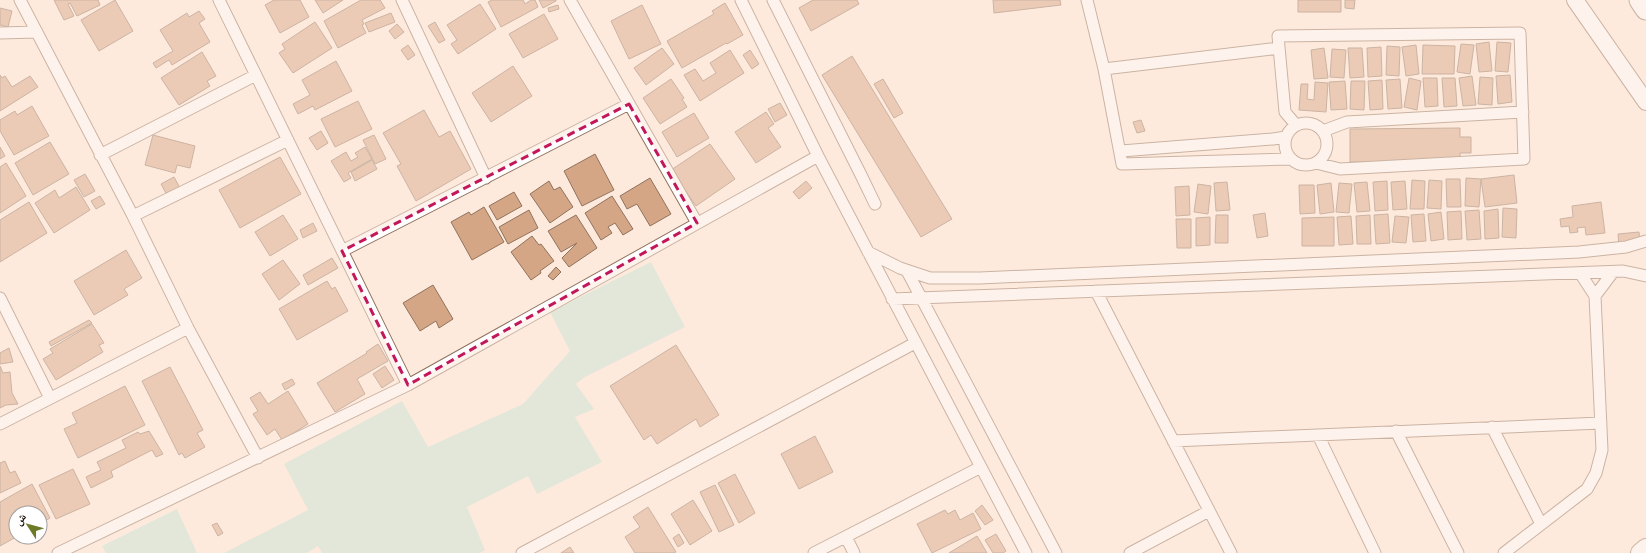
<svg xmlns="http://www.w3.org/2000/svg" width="1646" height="553" viewBox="0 0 1646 553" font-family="'Nunito Sans','Noto Naskh Arabic',sans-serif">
  <rect width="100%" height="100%" fill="#feeadd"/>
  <path fill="#c2e5d4" d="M651 262 685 327 585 377 576 384 594 409 575 417 602 462 537 494 528 476 467 507 485 550 480 553H322L318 546 307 553H224L308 510 284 464 402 401 428 447 523 404 570 351 550 312Z
    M177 509 197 553H106L102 546Z"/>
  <path fill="#d4a685" stroke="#8f735e" d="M54 0H98L100 5 77 16 70 3 68 4 74 16 64 20Z
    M115 0 133 31 99 51 81 20Z
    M274 0H300L309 17 280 33 265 5Z
    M315 0H343L323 13Z
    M361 0H380L385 8 362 20 364 24 362 25 366 33 338 48 324 21Z
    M492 0H523L525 4 531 0H535L538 7 501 27 488 2Z
    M539 0H556V1L543 8Z
    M813 0H857L859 4 811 31 799 8Z
    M993 0H1060L1061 5 994 13Z
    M1298 0H1341V12H1298Z
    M1345 0H1355L1354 9 1345 8Z
    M725 3 743 35 727 44 726 43 682 68 667 41 714 14 712 11Z
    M480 4 496 29 458 54 451 44 457 40 447 25Z
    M558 5 559 9 549 12 548 8Z
    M642 5 661 44 629 59 611 21Z
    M0 8 12 11 8 27 0 25Z
    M199 11 205 19 199 23 210 42 172 65 169 60 156 68 153 63 173 51 160 30 187 13 189 17Z
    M391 13 395 22 369 32 365 23Z
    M544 14 558 39 523 58 509 34Z
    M315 22 332 48 293 73 279 53 285 49 282 44Z
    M435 22 445 40 439 43 428 26Z
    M397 24 404 32 395 39 389 31Z
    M1489 42 1492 71 1479 72 1476 44Z
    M1497 42 1511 43 1508 72 1495 71Z
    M1461 44 1474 45 1470 74 1457 72Z
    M408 45 415 55 408 60 401 50Z
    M1416 45 1419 74 1406 76 1402 47Z
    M1423 45 1455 46 1454 74H1422Z
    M1387 46 1400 47 1399 76 1386 75Z
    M1381 47 1382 76 1368 77 1367 48Z
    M662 48 674 64 646 85 634 68Z
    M1324 48 1328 78 1314 79 1311 50Z
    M1348 48H1362L1364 77 1350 78Z
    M1332 49 1346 50 1344 78 1330 77Z
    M730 50 744 73 700 101 684 75 695 69 703 81 716 73 710 63Z
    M750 50 759 64 752 69 743 55Z
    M202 52 216 76 207 81 210 86 179 105 161 78Z
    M852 56 952 219 921 237 822 75Z
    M336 61 352 91 315 110 313 106 298 114 293 104 310 95 302 80Z
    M513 66 532 96 491 122 472 93Z
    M0 75 2 78 5 76 12 87 30 76 38 87 0 111Z
    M1510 75 1512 102 1498 104 1496 76Z
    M1472 76 1476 105 1463 106 1459 78Z
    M1480 77 1493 78 1492 105 1478 104Z
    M1409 78 1421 81 1417 110 1404 107Z
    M1423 78H1437L1438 106 1425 107Z
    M1442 78H1455L1457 106 1444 107Z
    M671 79 684 98 682 99 687 107 660 124 643 98Z
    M883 79 903 113 894 118 874 84Z
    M1400 79 1402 108 1388 109 1386 80Z
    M1382 80 1383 109 1370 110 1368 81Z
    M1345 81 1347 109 1331 110 1329 82Z
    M1351 81H1365L1364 110 1350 109Z
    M1315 82 1328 83 1326 112 1299 110 1301 84H1308L1307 99 1314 100Z
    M358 101 372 129 335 147 321 119Z
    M780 103 787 115 775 122 768 109Z
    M32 106 49 136 14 155 0 131V120L15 111 17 115Z
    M424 110 439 137 450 131 471 169 416 201 397 166 401 164 383 133Z
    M766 112 774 124 768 128 781 147 756 163 735 132Z
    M694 113 709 138 677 157 662 132Z
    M1141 120 1145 131 1137 133 1133 122Z
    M1460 128V137H1471V153H1460V161L1350 162V129Z
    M321 131 328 143 317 150 309 138Z
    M153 135 195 146 190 168 177 165 175 173 145 165Z
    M374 135 386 159 375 164 363 140Z
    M50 142 69 174 33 195 15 163Z
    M710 144 735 179 696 206 671 170Z
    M0 147 5 156 0 159Z
    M365 147 372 159 348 173 351 178 344 182 331 161 346 152 351 161 358 157 355 153Z
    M595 154 614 190 582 206 564 171Z
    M280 157 301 194 240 228 219 190Z
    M372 160 377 169 355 181 351 172Z
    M6 163 26 196 0 213V167Z
    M85 174 95 191 84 197 74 180Z
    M1514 175 1517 203 1485 207 1481 179Z
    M174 177 180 188 167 195 161 184Z
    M650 178 671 214 650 226 637 204 627 209 620 196Z
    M1466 178 1481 179 1479 207 1465 206Z
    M1446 179H1460L1461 207H1447Z
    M1412 180 1425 181 1424 209H1410Z
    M1429 180 1442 181 1441 209 1427 208Z
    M549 181 554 190 560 187 573 207 550 223 530 194Z
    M806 181 812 188 799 199 793 192Z
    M1387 181 1388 210 1375 211 1373 182Z
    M1405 181 1407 209 1393 210 1391 182Z
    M1227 182 1230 210 1216 211 1214 183Z
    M1367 182 1370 211 1357 212 1354 183Z
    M1331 183 1334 212 1320 214 1317 185Z
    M1339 183 1352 184 1349 213 1336 212Z
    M1198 184 1211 186 1208 214 1194 212Z
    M1299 185H1314L1315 213 1300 214Z
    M1189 186 1190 215 1176 216 1175 187Z
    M76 187 90 210 54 233 35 203 55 190 59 198Z
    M514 192 522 206 497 220 489 206Z
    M100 196 105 204 96 209 91 201Z
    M612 196 633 229 623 235 615 223 608 227 612 233 601 240 585 213Z
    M29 202 47 233 0 262V220Z
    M1601 202 1605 233 1586 235 1585 227 1577 228 1578 232 1570 233 1569 226 1561 227 1560 219 1573 217 1572 206Z
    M484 207 504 242 472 260 451 222 469 212 471 215Z
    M1503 208 1517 209 1516 238 1502 237Z
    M1498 209 1499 238 1485 239 1484 211Z
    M529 210 538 228 508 244 499 227Z
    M1479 210 1481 239 1467 240 1465 211Z
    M1461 211 1462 239 1448 240 1447 212Z
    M1441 212 1444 239 1431 241 1428 214Z
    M1265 213 1268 236 1257 238 1253 215Z
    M1388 214 1390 243 1376 244 1374 215Z
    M1424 214 1426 241 1413 242 1411 215Z
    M283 215 298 239 270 256 255 232Z
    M576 215 597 248 569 267 562 258 577 243 561 252 548 231Z
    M1216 215H1228V243H1215Z
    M1370 215 1371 244H1357L1356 216Z
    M1351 216 1353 244 1339 245 1337 217Z
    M1395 216 1409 217 1406 243 1392 242Z
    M1210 217V245L1196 246V218Z
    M1334 217V246H1302V218Z
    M1176 219H1191V248H1177Z
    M313 223 317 231 303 238 300 230Z
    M1639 232 1640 246 1619 247 1618 234Z
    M532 236 539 245 541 244 554 261 540 271 541 273 531 280 511 252Z
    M126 250 142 278 124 289 128 295 94 315 74 281Z
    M332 258 338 268 308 285 303 275Z
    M283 260 300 284 279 300 262 274Z
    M556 267 561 272 553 280 548 276Z
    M327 281 332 289 335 287 348 311 297 340 279 309Z
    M433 285 453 319 439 328 436 321 420 331 403 303Z
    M89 320 92 323 51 346 49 342Z
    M92 324 104 343 99 345 103 352 56 380 43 359 53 353 50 349Z
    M378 344 388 361 357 379 365 394 335 412 317 383 367 353 366 352Z
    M676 345 719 415 700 427 696 419 657 444 651 435 644 440 610 386Z
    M9 348 13 362 0 364V353Z
    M0 366 3 373 10 372 12 393 18 404 6 405 0 408Z
    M385 366 394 380 382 388 373 374Z
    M170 367 203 430 197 433 205 447 185 458 182 453 179 455 142 381Z
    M292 379 295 384 285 390 282 384Z
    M125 386 145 425 78 458 64 429 77 423 72 413Z
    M288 391 308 424 282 440 275 429 267 435 253 414 258 411 250 398 260 392 268 404Z
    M149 431 163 454 156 457 152 450 111 471 113 477 91 488 86 477 101 470 97 462 126 448 122 440 138 432 140 434Z
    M815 436 833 472 799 489 781 454Z
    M5 461 10 473 15 471 21 483 0 493V463Z
    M73 469 90 504 56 519 39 485Z
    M735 474 755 513 739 523 718 483Z
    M32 484 50 518 40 524V513H16V537L0 546V502Z
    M715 485 734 525 719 532 700 492Z
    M693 500 712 531 690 545 671 514Z
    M982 505 993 520 985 525 975 511Z
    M648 507 676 552 674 553H635L625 537 640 527 633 517Z
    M945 510 948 514 955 510 960 520 973 513 981 529 932 553 917 524Z
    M217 523 223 533 218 536 212 525Z
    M679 534 684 543 678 547 673 538Z
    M996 534 1006 551 1003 553H993L985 540Z
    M977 536 987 553H949Z
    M570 547 574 553H561Z"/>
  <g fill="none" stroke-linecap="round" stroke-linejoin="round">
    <g stroke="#8e725d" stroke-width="13">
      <path id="minor" d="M20 0 133 216 188 328 258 458
        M219 0 408 385
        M402 0 486 178
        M570 0 697 223
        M741 0 818 156 1026 553
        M773 0 861 175 875 204
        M1087 0 1104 69 1122 164 1291 159
        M0 33 37 32
        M1104 69 1279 48
        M1285 144a21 21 0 1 1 42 0a21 21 0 1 1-42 0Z
        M1296 125 1285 112 1278 36 1520 33 1524 159 1340 169 1316 163
        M1323 131 1347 122 1523 112
        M1121 151 1273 139 1286 137
        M100 155 256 75
        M133 216 288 140
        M342 251 629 104
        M868 252 900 268 930 278H980L1579 252 1626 247 1646 241
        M907 271 1056 553
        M1096 291 1231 553
        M1595 296 1613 272
        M0 298 50 398
        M892 299 1623 271 1646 276
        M0 424 188 328
        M1492 427 1541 524
        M1396 431 1458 553
        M1318 435 1375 553
        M1173 441 1601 423
        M846 537 854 553
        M58 553 408 385 818 156
        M522 553 915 343
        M814 553 981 467
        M1130 553 1209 511
        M1504 553 1587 489 1596 473 1602 450 1595 296 1580 273"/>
    </g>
    <g stroke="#8e725d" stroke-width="18">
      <path id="secondary" d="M1575 0 1646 102"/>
    </g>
    <g stroke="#8e725d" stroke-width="20">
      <path id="primary" d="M1640 553 1646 548"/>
    </g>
    <g stroke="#8e725d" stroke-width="23">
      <path id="motorway" d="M1640 0 1646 9"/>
    </g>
    <use href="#minor" stroke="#fff" stroke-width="11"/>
    <use href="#secondary" stroke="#fff" stroke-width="16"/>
    <use href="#primary" stroke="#fff" stroke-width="18"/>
    <use href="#motorway" stroke="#fff" stroke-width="21"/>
  </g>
  <path d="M0 0H1646V553H0ZM629 104 697 223 408 385 342 251Z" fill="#feeadd" fill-opacity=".55" fill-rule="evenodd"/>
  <path fill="none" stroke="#c2185b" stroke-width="3" stroke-dasharray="8 5" stroke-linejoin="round" d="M629 104 697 223 408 385 342 251Z"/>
  <g transform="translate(28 525) rotate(306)"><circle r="19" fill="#ffffff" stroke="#a29e9b"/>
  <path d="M0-3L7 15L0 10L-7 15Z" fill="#6e7a26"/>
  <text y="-6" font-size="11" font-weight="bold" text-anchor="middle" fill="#160c05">ش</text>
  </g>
</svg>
